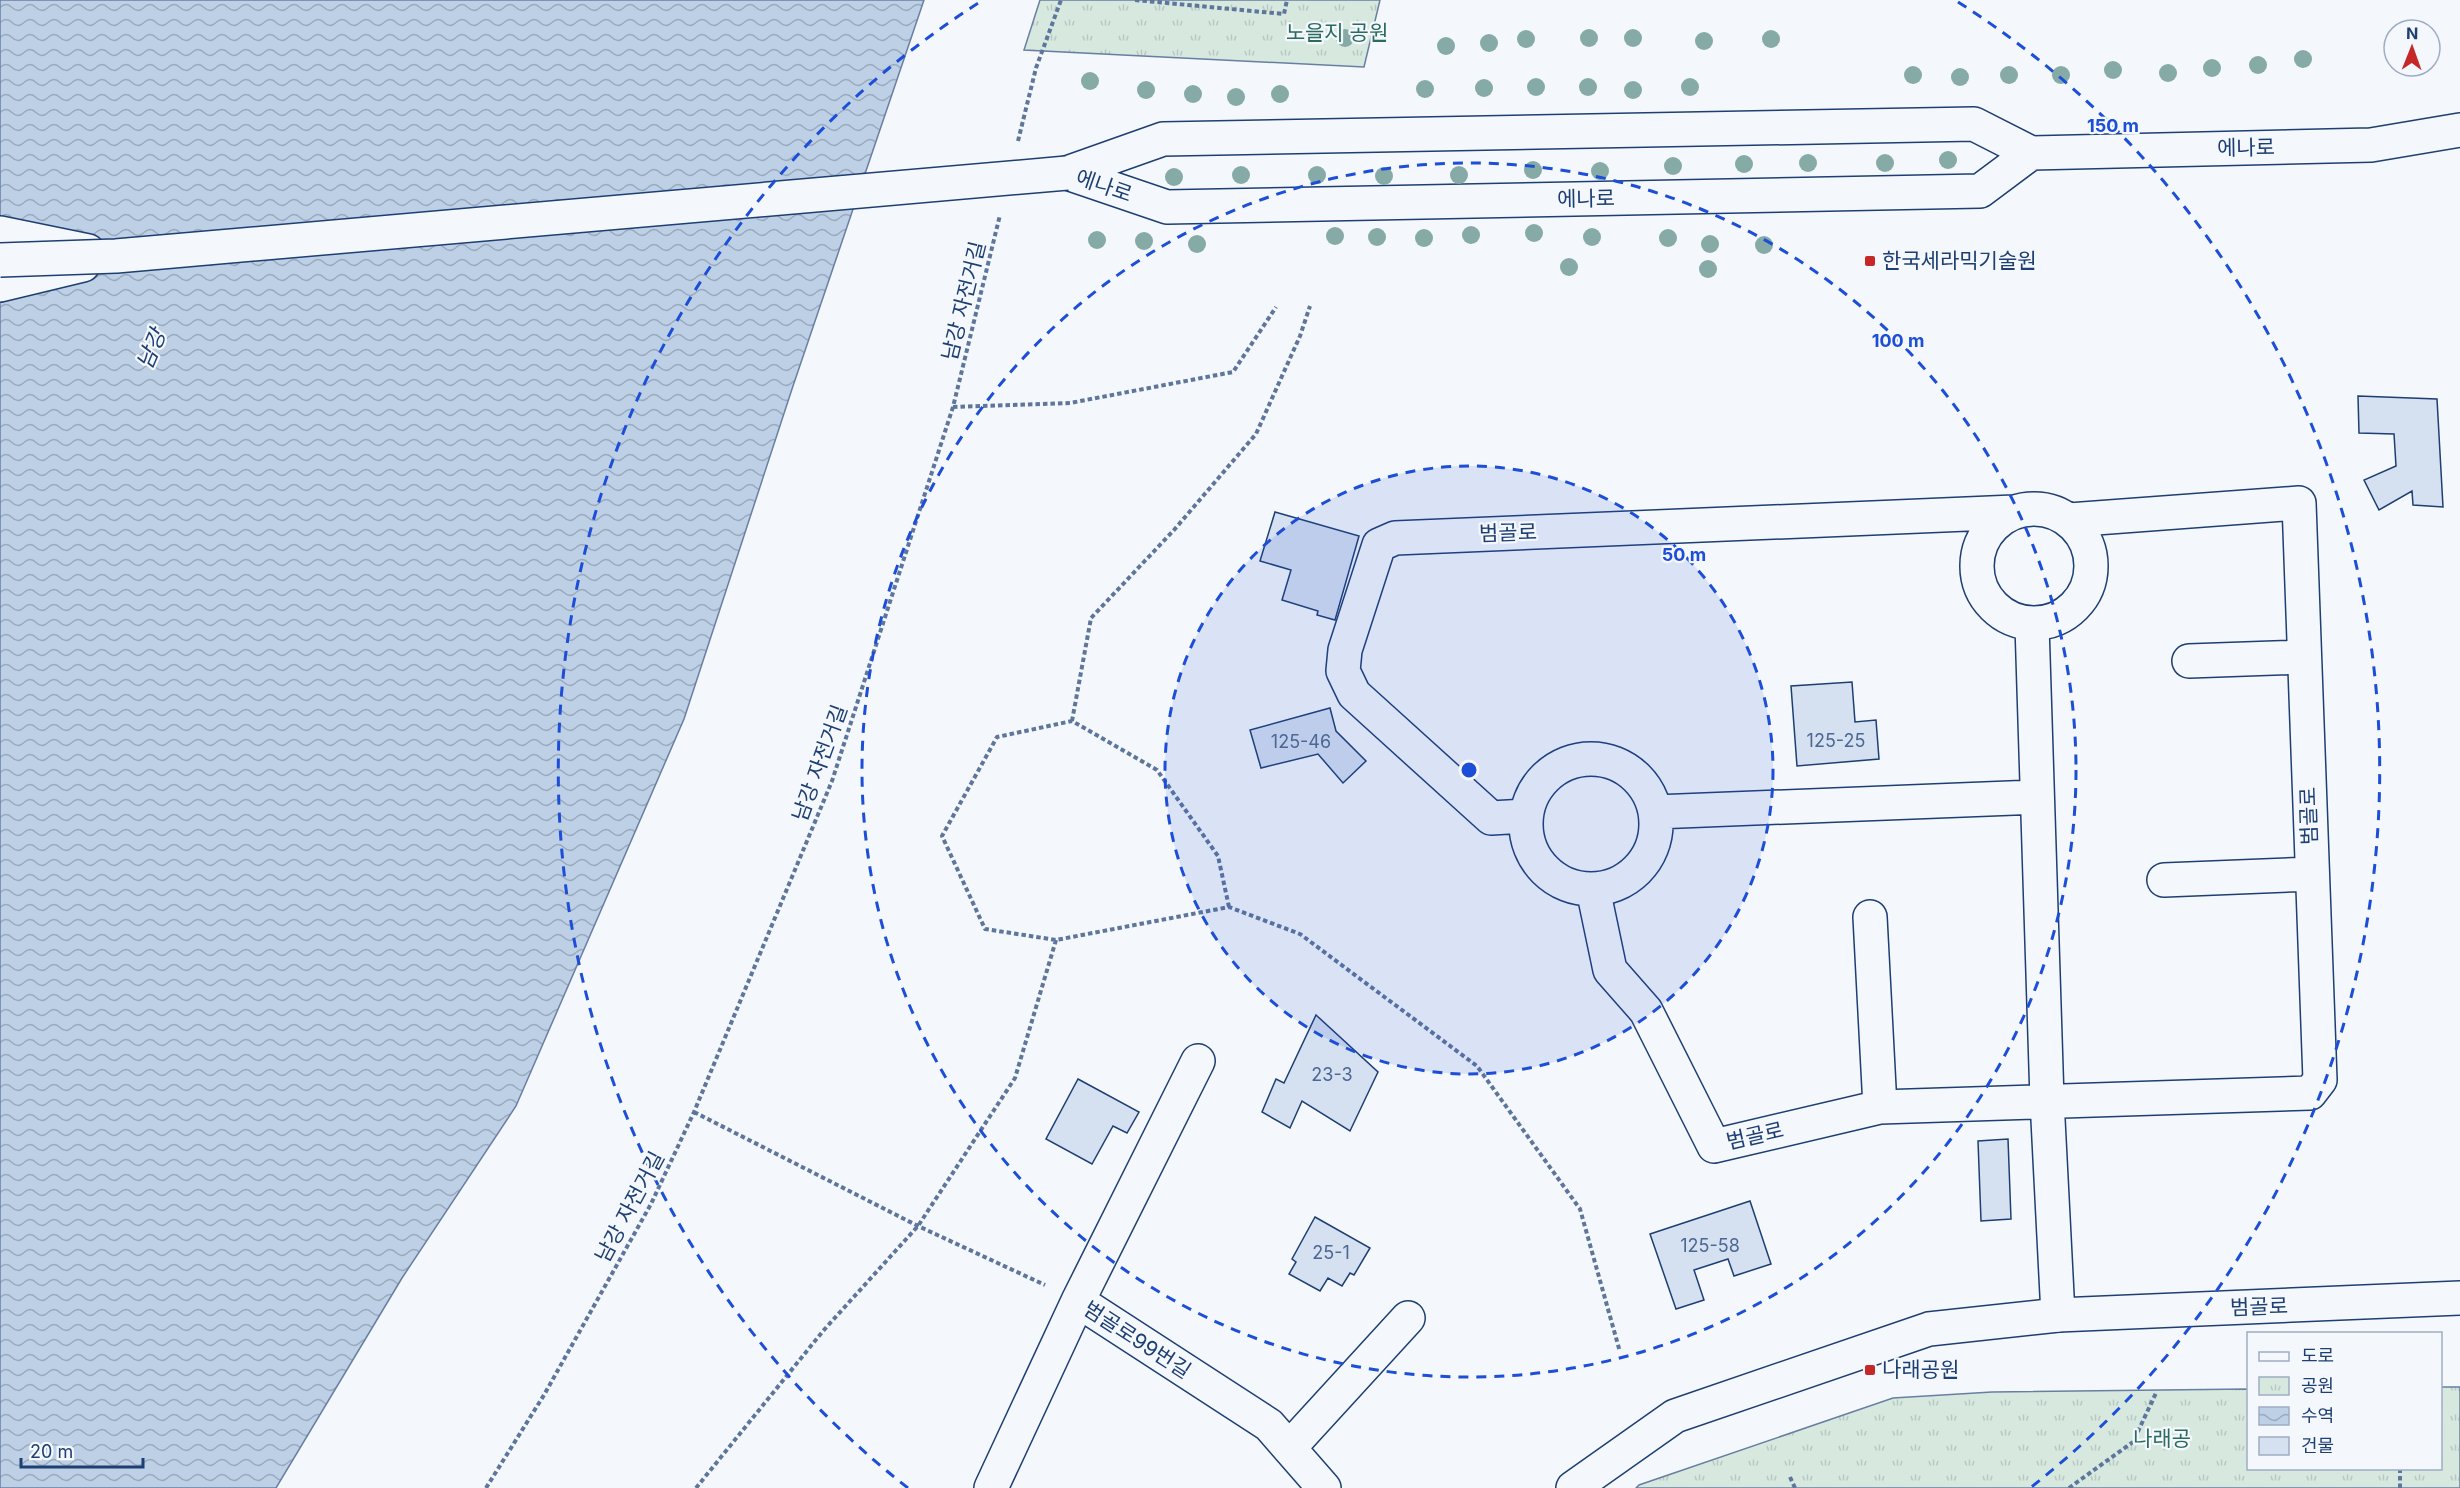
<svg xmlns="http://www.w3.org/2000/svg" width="2460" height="1488" viewBox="0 0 2460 1488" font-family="Inter,'Noto Sans KR',sans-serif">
  <defs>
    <pattern id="park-tufts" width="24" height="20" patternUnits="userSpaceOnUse" patternTransform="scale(1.5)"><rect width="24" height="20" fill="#d7e8df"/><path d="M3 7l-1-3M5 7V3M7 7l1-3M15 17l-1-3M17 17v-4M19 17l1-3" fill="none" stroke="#b8c8c3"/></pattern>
    <pattern id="water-waves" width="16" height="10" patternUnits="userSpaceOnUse" patternTransform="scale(1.5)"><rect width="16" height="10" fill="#bed0e5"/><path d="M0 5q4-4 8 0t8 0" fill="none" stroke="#9aaabe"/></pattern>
  </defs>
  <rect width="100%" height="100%" fill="#f4f7fb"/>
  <path fill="url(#park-tufts)" stroke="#687fa3" stroke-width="1.5" d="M1040 0H1380L1364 67 1024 50Z
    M2441 1387H2460V1488H1636L1639 1485 1893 1398 1992 1392 2248 1389V1468H2440Z"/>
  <path fill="url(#water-waves)" stroke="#687fa3" stroke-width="1.5" d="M0 0H924L793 386 684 719 516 1106 402 1278 276 1488H0Z"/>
  <path fill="#d5e0f0" stroke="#1d3f73" stroke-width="1.5" d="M2358 396 2437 399 2443 507 2413 505 2412 491 2379 510 2364 480 2396 466 2394 434 2359 433Z
    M1275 512 1359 536 1335 620 1317 615 1318 611 1282 600 1291 570 1260 561Z
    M1852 682 1855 722 1876 720 1879 759 1797 766 1791 686Z
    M1330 708 1336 731 1366 761 1343 783 1318 754 1261 768 1250 730Z
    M1316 1015 1378 1072 1350 1131 1302 1101 1290 1128 1262 1112 1276 1079 1284 1083Z
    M1078 1079 1139 1112 1127 1133 1113 1126 1092 1164 1046 1139Z
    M2008 1139 2011 1219 1981 1221 1978 1141Z
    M1750 1201 1771 1264 1734 1276 1728 1259 1694 1270 1704 1300 1676 1309 1650 1234Z
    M1315 1217 1370 1248 1354 1275 1350 1273 1342 1286 1328 1278 1320 1291 1289 1274 1296 1262 1292 1259Z"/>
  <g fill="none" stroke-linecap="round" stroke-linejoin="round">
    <g stroke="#1d3f73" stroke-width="36">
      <path id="minor" d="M1977 566a57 57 0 1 1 114 0a57 57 0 1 1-114 0Z
        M2032 625 2047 1100 2058 1315
        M2189 661 2303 657
        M1526 824a65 65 0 1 1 130 0a65 65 0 1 1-130 0Z
        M1655 812 2037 797
        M1526 816 1491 818 1354 694 1343 671 1345 650 1379 545 1395 538 2014 512
        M2164 880 2312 874
        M1593 889 1610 970 1646 1011 1714 1146 1880 1107 2310 1093 2320 1080 2299 503 2069 520
        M1870 917 1880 1107
        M1078 1301 1198 1061
        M1289 1448 1408 1318
        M991 1488 1078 1301 1269 1425 1324 1488"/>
    </g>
    <g stroke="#1d3f73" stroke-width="36">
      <path id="tertiary" d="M1067 173 1163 139 1974 124 2031 153 2371 145 2460 130
        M1067 173 1167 207 1980 191 2031 153
        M0 233 88 251
        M0 285 83 265
        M1573 1488 1675 1416 1929 1329 2058 1315 2460 1298"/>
    </g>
    <path stroke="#5e769c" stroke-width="4" stroke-dasharray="4.5 3" stroke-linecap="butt" d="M1135 0 1284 14 1287 0
      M1018 141 1036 68 1061 0
      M953 407 1070 403 1233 372 1276 307
      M1072 721 1091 618 1174 530 1256 434 1300 336 1310 306
      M1229 907 1218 856 1157 770 1072 721 997 737 942 836 985 929 1056 940 1229 907 1300 934 1477 1066 1580 1209 1620 1352
      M694 1112 918 1226 1045 1285
      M1790 1477 1795 1488
      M486 1488 544 1395 651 1204 694 1112 832 781 953 407 1000 215
      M696 1488 823 1331 918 1226 1015 1078 1056 940
      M2069 1488 2133 1442 2156 1393
      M2400 1488V1468"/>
    <use href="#minor" stroke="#f4f7fb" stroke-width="33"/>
    <use href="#tertiary" stroke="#f4f7fb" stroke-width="33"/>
    <g stroke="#1d3f73" stroke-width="36" stroke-linecap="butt">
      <path id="tertiary-bridge" d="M0 260 116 256 1067 173"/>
    </g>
    <use href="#tertiary-bridge" stroke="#f4f7fb" stroke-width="33"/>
  </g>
  <g fill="#86aba6">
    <circle cx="1345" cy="38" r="9"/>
    <circle cx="1589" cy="38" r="9"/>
    <circle cx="1633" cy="38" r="9"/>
    <circle cx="1526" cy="39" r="9"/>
    <circle cx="1771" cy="39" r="9"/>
    <circle cx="1704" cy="41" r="9"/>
    <circle cx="1489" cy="43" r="9"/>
    <circle cx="1446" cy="46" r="9"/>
    <circle cx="2303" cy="59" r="9"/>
    <circle cx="2258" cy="65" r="9"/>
    <circle cx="2212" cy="68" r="9"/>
    <circle cx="2113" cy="70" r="9"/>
    <circle cx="2168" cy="73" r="9"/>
    <circle cx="1913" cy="75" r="9"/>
    <circle cx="2009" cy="75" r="9"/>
    <circle cx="2061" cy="75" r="9"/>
    <circle cx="1960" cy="77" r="9"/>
    <circle cx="1090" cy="81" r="9"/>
    <circle cx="1536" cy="87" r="9"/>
    <circle cx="1588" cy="87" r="9"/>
    <circle cx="1690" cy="87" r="9"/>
    <circle cx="1484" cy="88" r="9"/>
    <circle cx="1425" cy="89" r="9"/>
    <circle cx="1146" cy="90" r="9"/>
    <circle cx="1633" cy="90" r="9"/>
    <circle cx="1193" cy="94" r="9"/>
    <circle cx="1280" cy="94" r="9"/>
    <circle cx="1236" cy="97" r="9"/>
    <circle cx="1948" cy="160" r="9"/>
    <circle cx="1808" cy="163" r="9"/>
    <circle cx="1885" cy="163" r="9"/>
    <circle cx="1744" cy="164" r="9"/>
    <circle cx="1673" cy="166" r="9"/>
    <circle cx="1533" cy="170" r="9"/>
    <circle cx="1600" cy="171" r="9"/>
    <circle cx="1241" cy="175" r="9"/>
    <circle cx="1317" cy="175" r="9"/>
    <circle cx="1459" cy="175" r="9"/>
    <circle cx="1384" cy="176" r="9"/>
    <circle cx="1174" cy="177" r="9"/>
    <circle cx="1534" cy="233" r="9"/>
    <circle cx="1471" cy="235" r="9"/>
    <circle cx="1335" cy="236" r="9"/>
    <circle cx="1377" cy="237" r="9"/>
    <circle cx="1592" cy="237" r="9"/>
    <circle cx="1424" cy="238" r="9"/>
    <circle cx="1668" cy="238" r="9"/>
    <circle cx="1097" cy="240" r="9"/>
    <circle cx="1144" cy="241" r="9"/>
    <circle cx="1197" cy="244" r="9"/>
    <circle cx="1710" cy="244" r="9"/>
    <circle cx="1764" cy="245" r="9"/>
    <circle cx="1569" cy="267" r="9"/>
    <circle cx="1708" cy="269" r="9"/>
  </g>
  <circle cx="1469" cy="770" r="304" fill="#1d4ed8" fill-opacity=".12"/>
  <g fill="none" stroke="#1d4ed8" stroke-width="3" stroke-dasharray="10 8">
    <circle cx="1469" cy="770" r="304"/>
    <circle cx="1469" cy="770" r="607"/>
    <path d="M908 1488A911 911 0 0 1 980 2M1958 2A911 911 0 0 1 2030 1488"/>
  </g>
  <g fill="#c62828" stroke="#f4f7fb" stroke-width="2">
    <rect x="1864" y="255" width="12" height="12" rx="3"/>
    <rect x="1864" y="1364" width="12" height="12" rx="3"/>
  </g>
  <g text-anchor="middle" stroke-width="4.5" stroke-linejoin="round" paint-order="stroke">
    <g font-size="18" fill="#4b6792">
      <text x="1836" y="747">125-25</text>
      <text x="1301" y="748">125-46</text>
      <text x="1332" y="1081">23-3</text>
      <text x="1710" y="1252">125-58</text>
      <text x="1331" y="1259">25-1</text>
    </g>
    <g font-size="21" fill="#2c6c60" stroke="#f4f7fb">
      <text x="1337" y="40">노을지 공원</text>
      <text x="2162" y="1446">나래공</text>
    </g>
    <g font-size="21" fill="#1d3f73" stroke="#f4f7fb">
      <text transform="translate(2246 148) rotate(-1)" y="7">에나로</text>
      <text transform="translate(1104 186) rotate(19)" y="7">에나로</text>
      <text transform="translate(1586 199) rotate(-1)" y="7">에나로</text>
      <text transform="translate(964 301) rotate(-76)" y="7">남강 자전거길</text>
      <text transform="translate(1508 533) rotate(-2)" y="7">범골로</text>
      <text transform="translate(820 763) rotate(-70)" y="7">남강 자전거길</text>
      <text transform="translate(2309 816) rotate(-92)" y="7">범골로</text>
      <text transform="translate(1755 1136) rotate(-13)" y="7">범골로</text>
      <text transform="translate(630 1207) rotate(-62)" y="7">남강 자전거길</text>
      <text transform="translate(2259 1307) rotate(-2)" y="7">범골로</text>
      <text transform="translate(1137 1340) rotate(33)" y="7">범골로99번길</text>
    </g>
    <g font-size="21" fill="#1d3f73" stroke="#f4f7fb" text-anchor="start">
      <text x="1882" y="268">한국세라믹기술원</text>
      <text x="1882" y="1377">나래공원</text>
    </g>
    <g font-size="22" font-style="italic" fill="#1d3f73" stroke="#f4f7fb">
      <text transform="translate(151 349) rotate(-67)" y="8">남강</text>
    </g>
  </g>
  <circle cx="1469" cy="770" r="9" fill="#1d4ed8" stroke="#f4f7fb" stroke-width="3"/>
  <g font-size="18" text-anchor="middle" font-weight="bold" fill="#1d4ed8" stroke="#f4f7fb" stroke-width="4.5" stroke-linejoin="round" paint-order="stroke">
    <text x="2113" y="132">150 m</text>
    <text x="1898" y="347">100 m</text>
    <text x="1684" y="561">50 m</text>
  </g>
  <rect x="2247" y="1332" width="195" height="138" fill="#f4f7fb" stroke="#9eadc5" stroke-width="1.5"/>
  <rect x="2259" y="1352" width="30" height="9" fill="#f4f7fb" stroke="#9eadc5" stroke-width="1.5"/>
  <text x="2301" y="1362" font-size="18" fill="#1d3f73">도로</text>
  <rect x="2259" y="1377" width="30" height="18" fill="url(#park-tufts)" stroke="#9eadc5" stroke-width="1.5"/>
  <text x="2301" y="1392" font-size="18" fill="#1d3f73">공원</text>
  <rect x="2259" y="1407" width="30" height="18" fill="url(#water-waves)" stroke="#9eadc5" stroke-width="1.5"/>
  <text x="2301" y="1422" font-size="18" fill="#1d3f73">수역</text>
  <rect x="2259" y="1437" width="30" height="18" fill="#d5e0f0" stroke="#9eadc5" stroke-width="1.5"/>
  <text x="2301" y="1452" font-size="18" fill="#1d3f73">건물</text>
  <g transform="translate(2412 48) rotate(1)"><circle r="28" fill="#f4f7fb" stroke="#9eadc5" stroke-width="1.5"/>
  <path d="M0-4.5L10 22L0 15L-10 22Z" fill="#c62828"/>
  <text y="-9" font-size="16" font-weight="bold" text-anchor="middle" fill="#1d3f73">N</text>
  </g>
  <path d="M21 1458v9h122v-9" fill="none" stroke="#1d3f73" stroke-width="3"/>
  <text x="30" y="1458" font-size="18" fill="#1d3f73" stroke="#f4f7fb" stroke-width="4.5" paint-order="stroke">20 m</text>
</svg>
